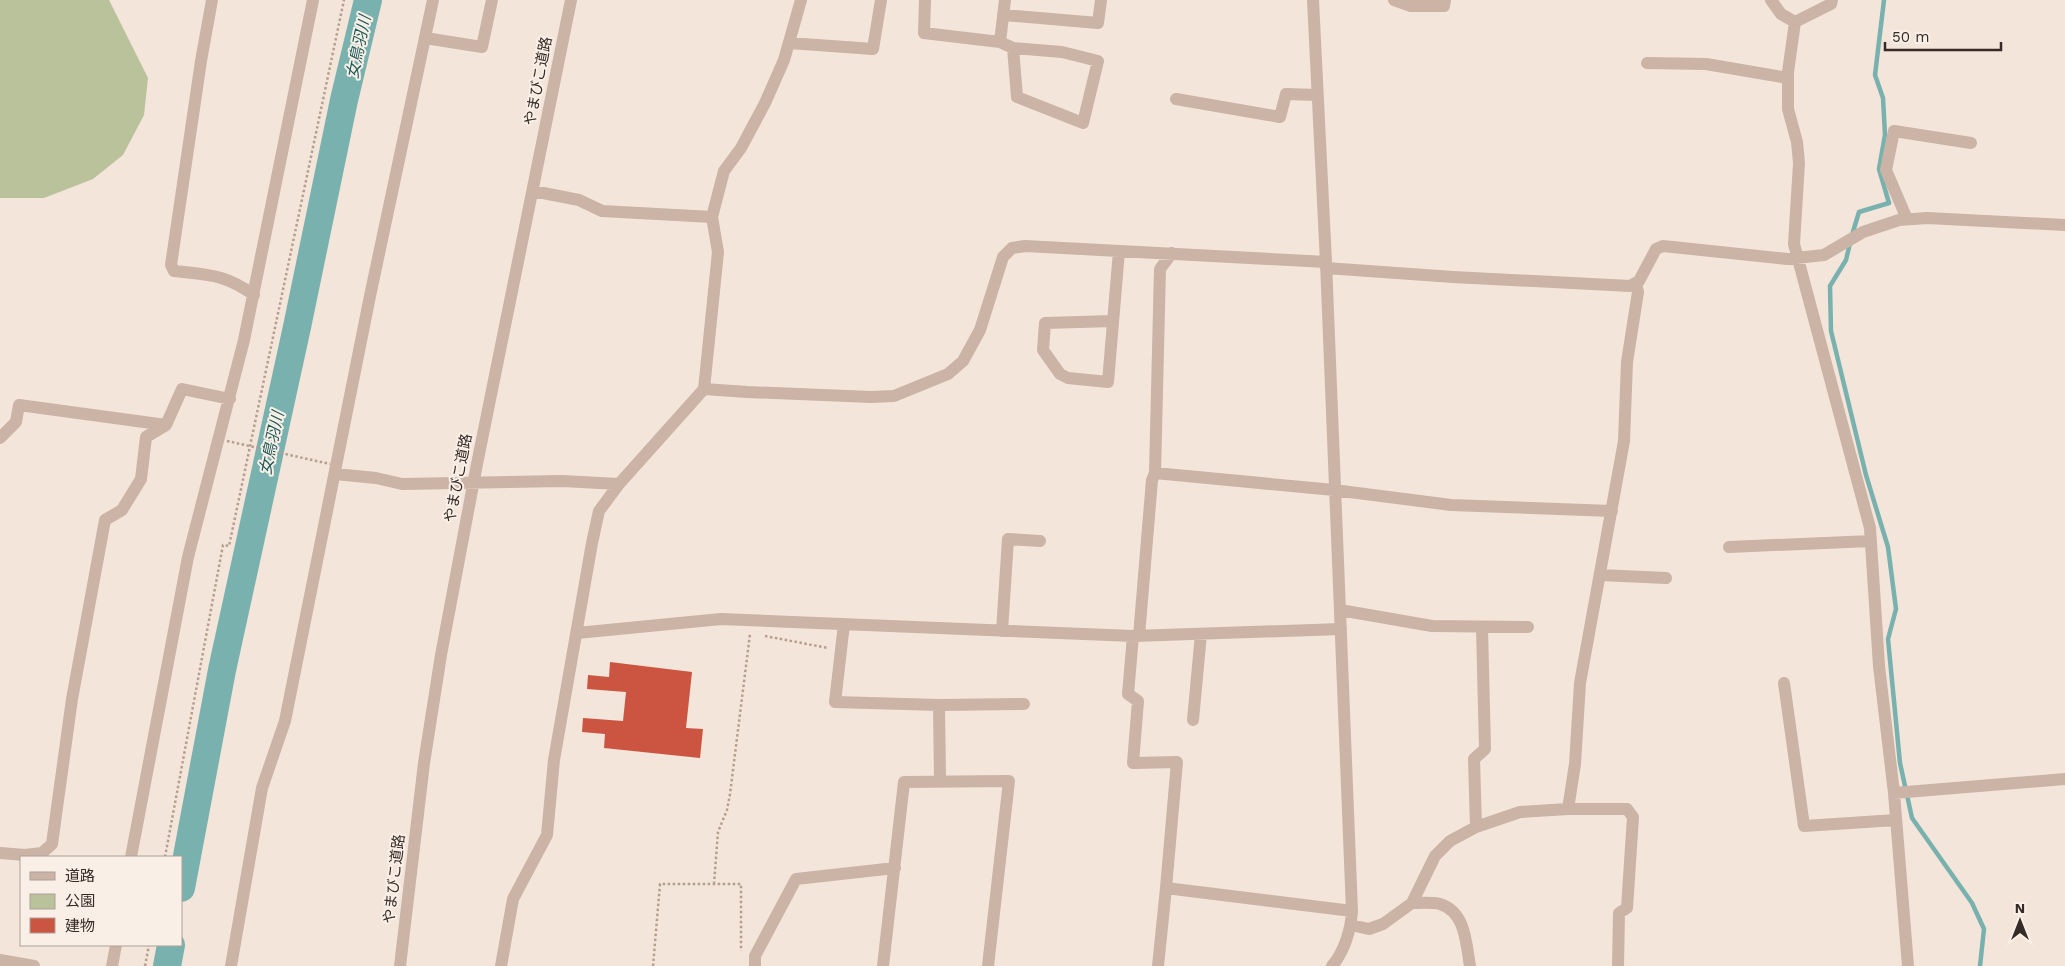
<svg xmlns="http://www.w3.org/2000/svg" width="2065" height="966" viewBox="0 0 2065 966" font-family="'Work Sans','Noto Sans JP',sans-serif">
  <rect width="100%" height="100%" fill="#f3e5da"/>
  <path fill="#b9c29a" d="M0 0H109L148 78 144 115 123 155 93 179 44 198H0Z"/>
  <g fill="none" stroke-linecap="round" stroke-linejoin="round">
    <path stroke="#78b1ae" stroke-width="4.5" d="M1852 235 1859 212 1889 203 1879 169 1885 135 1883 98 1875 75 1884 0
      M1850 243 1846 260 1830 286 1831 331 1866 475 1888 547 1896 609 1888 639 1900 763 1912 818 1972 903 1984 929 1980 966"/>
    <path stroke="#78b1ae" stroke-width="28" d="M181 888 222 670 297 327 344 100 368 0
      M167 966 171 945"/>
  </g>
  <path fill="#cb5540" d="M610 662 692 672 686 728 703 729 700 758 604 748 605 734 582 732 583 718 623 721 626 692 587 689 588 675 609 677Z"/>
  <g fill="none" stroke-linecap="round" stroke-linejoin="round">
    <path stroke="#b79d90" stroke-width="2.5" stroke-dasharray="2.5 2.5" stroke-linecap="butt" d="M765 636 828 648
      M165 857 223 545 229 546 344 0
      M714 884 718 832 727 810 730 794 750 634
      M145 966 149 945
      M653 966 660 884H741V951"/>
    <path stroke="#cbb3a6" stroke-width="12" d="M212 0 201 61 171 265 174 271C209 275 224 274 254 295
      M925 0 924 33 1000 42
      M1005 0 1000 42 1013 48 1062 52 1098 61 1083 123 1017 97 1013 48
      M1313 0 1326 262 1352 911C1351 930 1344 952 1332 966
      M1394 0 1411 6H1444L1445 0
      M1771 0 1781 14 1795 22
      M1003 15 1098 23 1101 0
      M1795 22 1788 72V109L1797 142 1799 163 1794 244 1870 528 1879 666 1894 793 1908 966
      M1795 22 1831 4 1832 0
      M425 38 482 47 492 0
      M789 43 873 49 881 0
      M1647 63 1706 64 1788 78
      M1176 99 1280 117 1286 94 1317 95
      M533 191 579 200 602 211 712 217
      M1907 219 1886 170 1894 131 1971 143
      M1172 253 1160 269 1155 473 1334 490 1451 505 1612 511
      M1326 268 1453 277 1630 286 1639 281 1656 249 1663 246 1787 259 1824 255 1863 232 1899 220 1927 218 2065 225
      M1113 321 1045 323 1043 350 1060 374 1068 378 1108 382 1119 251
      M704 389 747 392 871 397 894 396 948 374 963 361 980 330 1003 257 1012 248 1025 246 1326 262
      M0 438 16 422 19 405 166 425
      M335 474 376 478 402 484 562 481 619 484
      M1729 547 1871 541
      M1600 575 1666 578
      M1340 610 1432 626 1528 627
      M844 624 835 702 939 705
      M1002 631 1008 539 1040 541
      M577 633 721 619 1133 636 1341 629
      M1133 636 1128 694 1138 701 1133 763 1177 762 1166 888 1352 911
      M1139 636 1152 480 1155 473
      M1784 683 1804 826 1896 820
      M1193 720 1201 634
      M940 780 939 705 1024 704
      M1894 793 2065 779
      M1568 809 1575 764 1580 683 1624 441 1627 362 1638 292 1636 284
      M1476 827 1474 759 1485 749 1482 628
      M0 853 25 855 42 853 52 844 72 699 105 520 122 510 141 479 146 437 166 425 182 389 230 399
      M131 857 188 557 244 340 313 0
      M1412 903C1421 903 1432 902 1440 904 1466 912 1466 944 1470 966
      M1351 925 1369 929 1383 924 1412 903 1435 856 1450 841 1476 827 1520 812 1568 809H1627L1633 817 1627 908 1619 913 1618 966
      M0 960 34 966
      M112 966 116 945
      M231 966 262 788 285 721 370 296 433 0
      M400 966 424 763 441 655 477 464 571 0
      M501 966 513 899 547 835 554 760 592 543 599 511 619 484 704 389 718 252 712 217 724 171 741 148 765 103 784 60 801 0
      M755 966V956L796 879 895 868
      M883 966 904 782 1009 781 988 966
      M1158 966 1166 888"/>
    <path stroke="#b79d90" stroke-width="2.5" stroke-dasharray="2.5 2.5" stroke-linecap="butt" d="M227 441 330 464"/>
  </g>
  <g text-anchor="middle" stroke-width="4" stroke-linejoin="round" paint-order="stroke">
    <g font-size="15" fill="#372b27" stroke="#faefe7">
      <text transform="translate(538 81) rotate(-79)" y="5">やまびこ道路</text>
      <text transform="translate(458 478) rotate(-79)" y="5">やまびこ道路</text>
      <text transform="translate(394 879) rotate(-83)" y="5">やまびこ道路</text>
    </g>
    <g font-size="16" font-style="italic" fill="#1b5a59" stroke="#faefe7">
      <text transform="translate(358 47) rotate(-78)" y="6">女鳥羽川</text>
      <text transform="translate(271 443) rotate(-78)" y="6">女鳥羽川</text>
    </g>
  </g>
  <rect x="20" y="856" width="162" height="90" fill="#faefe7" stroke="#aca19a"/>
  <rect x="30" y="872" width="25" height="8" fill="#cbb3a6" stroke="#aca19a"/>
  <text x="65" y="881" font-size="15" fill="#372b27">道路</text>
  <rect x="30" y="894" width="25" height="15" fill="#b9c29a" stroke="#aca19a"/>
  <text x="65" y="906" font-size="15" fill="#372b27">公園</text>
  <rect x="30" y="918" width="25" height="15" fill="#cb5540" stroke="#aca19a"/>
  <text x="65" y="931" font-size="15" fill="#372b27">建物</text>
  <g transform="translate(2020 921)" stroke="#faefe7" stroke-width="4" paint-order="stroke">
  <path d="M0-4L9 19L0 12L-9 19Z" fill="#372b27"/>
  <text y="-8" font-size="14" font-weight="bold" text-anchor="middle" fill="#372b27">N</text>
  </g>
  <path d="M1885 42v8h116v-8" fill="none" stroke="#372b27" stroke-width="2.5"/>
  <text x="1892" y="42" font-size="15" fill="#372b27" stroke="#faefe7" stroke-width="4" paint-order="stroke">50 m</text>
</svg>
